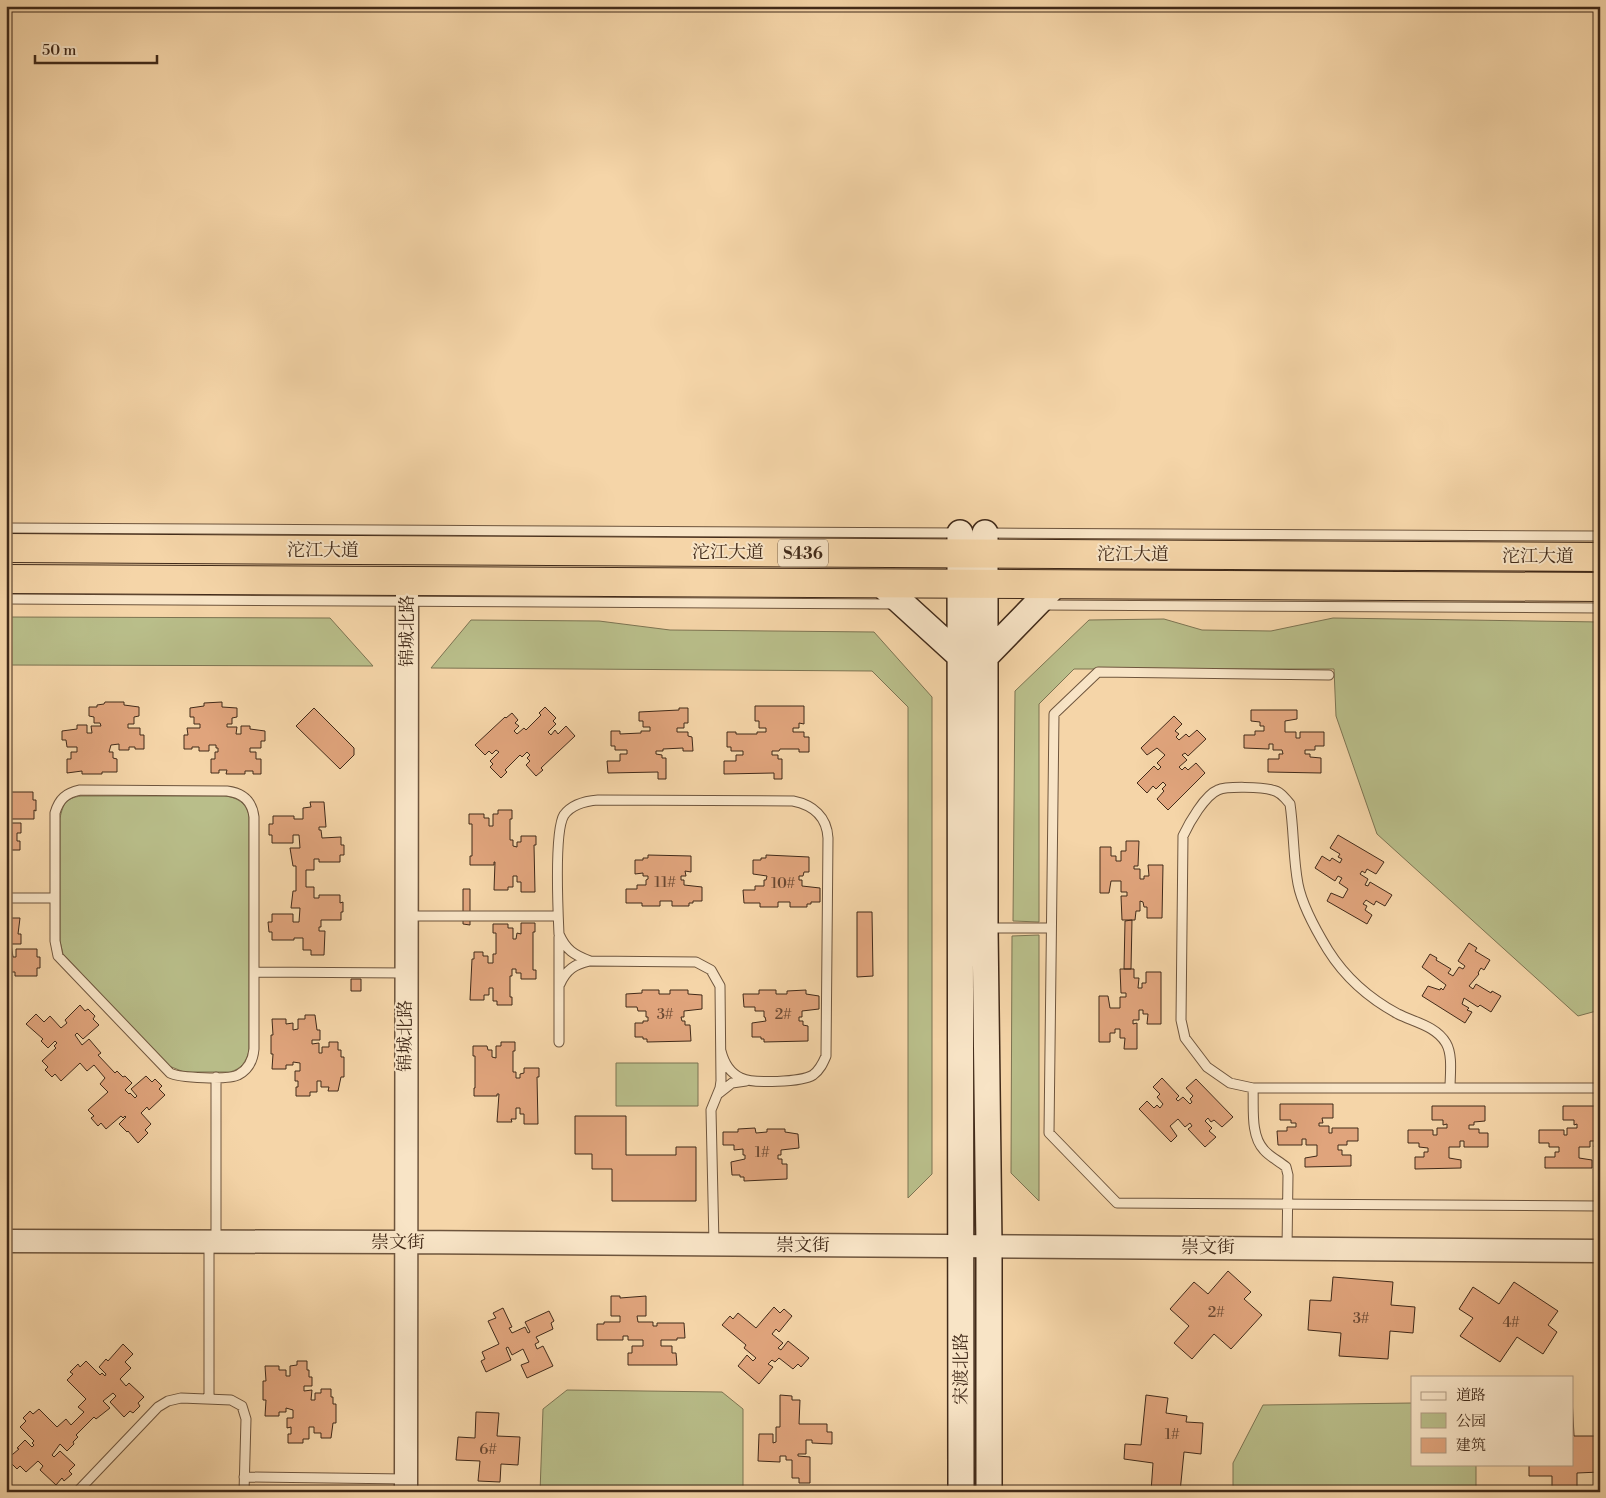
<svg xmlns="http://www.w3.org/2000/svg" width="1606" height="1498" viewBox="0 0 1606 1498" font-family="'Libre Bodoni','Noto Serif SC',serif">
  <rect width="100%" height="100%" fill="#f5d5a8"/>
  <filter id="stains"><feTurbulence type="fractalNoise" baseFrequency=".004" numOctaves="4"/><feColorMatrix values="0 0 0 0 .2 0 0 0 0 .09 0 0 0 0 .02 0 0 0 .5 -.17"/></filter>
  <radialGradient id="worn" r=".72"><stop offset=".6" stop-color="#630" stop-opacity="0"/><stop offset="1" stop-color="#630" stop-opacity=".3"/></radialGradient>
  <path fill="#b9be8a" stroke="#7d7452" d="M6 617 330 618 373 666 6 665Z
    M1333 618 1600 622V1010L1578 1016 1377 834 1336 716 1334 669H1074L1039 704V922L1013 921 1015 691 1089 620 1164 619 1202 630 1271 631Z
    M471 620 599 621 670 630 874 632 932 697V1174L908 1198V707L872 671 431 668Z
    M81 796H224C237 797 246 803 249 815V1051C246 1062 241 1069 230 1072H184L169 1066 63 954 60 941V818C63 804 66 798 81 796Z
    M1039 935V1201L1011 1173 1012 936Z
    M616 1063H698V1106H616Z
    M567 1390 722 1392 743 1409V1492H540L543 1409Z
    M1412 1403V1464H1476V1492H1233V1463L1263 1405Z"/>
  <path fill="#e0a47c" stroke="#412a19" d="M105 702H124V705L139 707V716L134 717V724H128V728H140V735H144V749H135V747H129V750H119V744L111 745 109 752H113V758L117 759V772H102V774H82V771L67 773V759H71V752H77V747H67L66 740H62V731L77 729V725H87V733H92L91 726H101L100 723H94V717L89 716V707H97V705L104 704Z
    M222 702V707L237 708V717L232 718V724H227V727H237L236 734H241V726H250V729L265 731V741H261V748H250V752H256V759H261V774H253V771H245V774H226L227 770H219V773H211V759H215V752H218V748H216V745H209V751H199V747H192V749H184V735H188L187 728H200V724H194V717H190V708L204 706V703Z
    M755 706H804V724L799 723V728H793V732H804V737H809V752H799V749H780L779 751H772V755H778V759H782V779H774V773L724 774V761H736V755H743V751H731V747H727V732H736V734H757V732H766V728H759V721H755Z
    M545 707 556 718 553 721 556 724 548 732 551 735 555 730 558 734 566 726 575 736 541 768 543 770 536 776 526 765 530 761 527 758 530 755 527 752 522 757 520 755 505 770 507 772 501 778 490 767 493 764 490 761 499 752 496 750 492 754 489 751 485 755 475 745 505 717 506 718 512 713 518 720 515 723 519 726 514 731 517 734 524 728 526 730 541 715 539 713Z
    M314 708 354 748V755L340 769 296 726Z
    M679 708H688V723H684V728H677V732H688V736L692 737 693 751H683V748L663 749V751H656V754L662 755V758H666V779H658V772L608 773 607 761H620V754H627V750H615V746H611V731H620V734L641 733V731H650V727H643V721H639V712L679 710Z
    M1251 710H1297V719L1285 721V732H1296V738H1300V732H1324V746H1315V750H1305V754H1310V757L1321 758V773L1268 772V759H1279V754H1283L1282 750H1273V744H1269V749L1244 748V735H1255V731H1264V726H1260V722L1251 721Z
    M1174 716 1182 724 1175 731 1179 734 1176 737 1179 740 1186 734 1189 737 1197 730 1206 739 1188 756 1185 753 1182 755 1187 760 1179 767 1182 770 1185 767 1188 770 1196 763 1205 773 1168 810 1157 799 1164 791 1162 789 1166 785 1163 782 1156 789 1153 786 1147 793 1137 783 1154 766 1158 770 1161 767 1157 763 1165 755 1157 748 1147 755 1141 748Z
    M6 780 7 797H11V792H33V800H36V811L34 810V819H11V823H21V833H17V841H20V850H6Z
    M310 802H324L326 827H319V830H321L322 838 341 837V845H344V855H340V862H319V859H314V870H306V887H314V898H319V895H340V903L343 902V912H341V920H321V927H319V931H325L324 955H311V950H303V938H294V940H272V932H269L268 922H272V914H293V922H299L300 908H291L293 891H296V866H293L290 848H300L299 835H293V843H272V835H269V824H273V816H294V819H303V808L311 807Z
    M498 810H512V819H510V840H513V846L517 847V842H521V836H536V845H534L535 892H521V882H517V876H513V887H508V890H494L495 862H494V865H470V856H472V824H469V814H484V818H489V826H493V814H498Z
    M1338 835 1384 862 1376 874 1367 869 1365 873 1362 871 1360 874 1368 879 1365 885 1368 886 1370 882 1392 895 1385 906 1376 901 1374 905 1366 900 1363 904 1367 906 1365 910 1372 915 1367 924 1327 901 1331 893 1343 898 1348 889 1339 883 1342 878 1338 876 1335 881 1315 868 1322 856 1330 861 1332 858 1340 863 1342 859 1338 857 1340 854 1330 848Z
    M1126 841H1139L1138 866H1134V869H1140V879H1144V876H1149L1148 865H1163L1162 918H1147V907H1144L1143 902 1140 901V911H1136L1135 920H1122L1121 896H1127V892H1121V881H1111L1109 893H1100V847H1111V856H1116V861H1121V851H1126Z
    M648 855 691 856V872L685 871 686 876H681V880H684V885L702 887V901H693V903H689V906H672V901H660V906H642V903H626V889H637V885H646V880L648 879V876H643V873L635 874V860H643V858H648Z
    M766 855 809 857V872H804L803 876H799V880H802V886L820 888V902H811V904H807V907H790V902H778V907H760V903H744L743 890H755V886H764V880H766L767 876 753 874V860H761V858H766Z
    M463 889H470V925L463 924Z
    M857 912H872L873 976 857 977Z
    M6 918H20L18 934H21V944H11L13 957H16V949H37V957H40V968H37V976H15V972H7L6 988Z
    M1132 920 1131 969H1124L1125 921Z
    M521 923H535V932H533V970H536V979H521V973H516V969H512V976H510V997H512V1005H497V1001H493V988H489V995H484V1000H470L472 959H474V952H483V956H488V963H493V954H496V933H493V924H508V928H513V939H516L517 933 521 934Z
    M1469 943 1477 948 1475 951 1490 960 1484 970 1481 968 1478 973 1479 974 1469 986 1473 989 1476 984 1491 993 1492 991 1501 996 1491 1012 1480 1005 1478 1007 1464 998 1462 1004 1469 1008 1467 1010 1472 1012 1465 1023 1422 996 1428 986 1440 990 1441 988 1443 990 1446 985 1422 967 1430 954 1437 958 1436 960 1451 969 1448 973 1453 976 1459 967 1463 969 1465 966 1458 961Z
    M1120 969H1134V978H1139L1138 988H1142V983H1146V972H1161V1024H1147L1148 1014H1143V1010H1139V1020H1133V1024L1137 1023V1049H1124L1125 1038H1120V1029H1115V1033H1110V1042H1099V996H1108L1110 1008H1120V997H1126V993H1121Z
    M351 979H361V991H351Z
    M642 990H659V994H670V990H688V994L702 995V1009L684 1011V1017H681L682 1021H685V1025H690L691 1041 647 1042V1039H643V1037H635V1023H643V1021H648V1017H646V1011H638L637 1007H626V994L642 993Z
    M759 990H776V994H787V991L806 990V994L819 996V1009L802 1011V1017H799V1021H803V1025L808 1026V1041L764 1042V1039H761V1037H752V1023L766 1021 765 1017H764V1011H755V1007H744L743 994H759Z
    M80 1005 85 1011 88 1009 95 1016 93 1019 99 1025 83 1039 77 1033 75 1035 82 1045 89 1039 101 1053 98 1055 115 1073 117 1071 123 1077 125 1076 132 1083 125 1090 129 1094 130 1093 135 1098 137 1096 131 1089 146 1076 152 1082 155 1079 162 1086 159 1089 165 1095 149 1110 147 1107 141 1113 151 1124 145 1130 148 1133 138 1143 128 1131 127 1132 119 1124 126 1117 125 1116 123 1118 121 1116 106 1129 101 1123 98 1126 91 1118 94 1116 88 1110 108 1092 100 1084 105 1078 94 1065 87 1071 80 1063 61 1081 55 1074 52 1077 45 1070 48 1067 42 1061 56 1048 54 1046 57 1043 55 1041 48 1048 41 1041 43 1039 26 1024 36 1014 44 1022 50 1016 61 1028 67 1023 65 1020Z
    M305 1015H315L317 1030H320V1040H312V1044L319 1043V1053H322V1047H329V1042H338V1050H341V1057H344V1077H341L338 1091H328L329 1087H321V1081H317V1092H310V1096H296V1087H298V1081H295V1071H300V1063L293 1062V1065H286V1069H272L273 1054H271V1035H273L272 1019H286V1024L293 1023V1030L298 1029V1019H305Z
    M501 1042H515V1051H513V1072H516V1078H520V1074L524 1073V1068H539V1077H537L538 1124H524V1114H520V1108H516V1119H511L512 1122H497L499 1094H497V1096H474V1088H475V1056H473V1046H487L488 1050H492V1057L496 1058V1046H501Z
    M1162 1078 1179 1096 1176 1099 1178 1101 1183 1097 1190 1104 1192 1102 1190 1099 1193 1096 1186 1088 1196 1079 1233 1117 1222 1127 1214 1120 1211 1122 1208 1118 1205 1121 1212 1128 1209 1131 1216 1137 1205 1147 1188 1129 1192 1126 1190 1123 1185 1127 1178 1119 1170 1126 1177 1136 1171 1142 1139 1109 1147 1101 1154 1108 1157 1105 1160 1108 1163 1104 1157 1097 1160 1094 1153 1087Z
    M1280 1104H1333V1118H1322L1323 1123H1319V1126H1329V1133H1332V1128H1358V1141H1347V1145H1338V1150H1342V1155H1351V1166L1305 1167V1158L1317 1156V1145H1306V1139H1302V1145H1278L1277 1131H1287V1127H1296V1123H1291V1120H1280Z
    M1432 1106H1485V1121L1474 1122V1125H1469V1129H1479V1133H1488V1147H1464V1141H1460V1147H1449V1158L1461 1160V1168L1415 1169V1157H1424V1152H1428V1148L1419 1147V1143H1408V1130H1433V1135H1437V1128H1447V1124L1443 1125V1120H1432Z
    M1563 1106H1600V1147H1594L1595 1141H1590V1147H1579V1158L1592 1160V1168H1545V1157H1555V1152H1559V1147H1549V1143H1539V1130H1564V1135H1567V1128H1577V1124L1574 1125V1120H1563Z
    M575 1116H626V1155H676V1147H696V1201H612V1169H592V1154H575Z
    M755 1128 756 1133 767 1132V1129H785V1132L798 1134 799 1148 781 1150V1155H778V1159H782V1164H787V1179L744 1181V1177H740V1175H732L731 1162 745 1159V1155H743V1149L734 1150V1145H723V1132H738V1129Z
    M1228 1271 1251 1292 1244 1299 1262 1315 1231 1349 1214 1334 1192 1359 1174 1343 1189 1326 1170 1309 1194 1282 1208 1294Z
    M1333 1277 1393 1282 1391 1305 1415 1307 1413 1333 1390 1331 1388 1359 1339 1356 1341 1333 1308 1330 1310 1300 1331 1301Z
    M1514 1282 1558 1311 1548 1325 1557 1332 1543 1354 1517 1337 1500 1362 1460 1336 1473 1318 1459 1309 1473 1287 1499 1304Z
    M611 1296H620V1298L646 1296V1316H637L638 1322H653V1326H657V1323H684L685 1338H677V1340H661V1346H672V1353H676L677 1365H628V1353H632V1346H643V1340H628V1336H623V1340H597V1324H604V1322H620V1316H611Z
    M774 1307 780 1313 784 1309 792 1316 779 1332 776 1329 772 1334 783 1343 778 1348 781 1350 788 1341 809 1358 801 1367 798 1364 793 1369 779 1358 775 1362 772 1360 768 1364 773 1367 759 1384 738 1366 747 1355 753 1361 756 1358 744 1348 746 1345 722 1325 730 1316 733 1319 738 1313 756 1328Z
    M503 1308 512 1327 509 1328 512 1333 525 1327 528 1333 530 1332 525 1322 549 1311 554 1321 551 1323 553 1329 536 1337 539 1342 535 1344 537 1349 543 1346 553 1366 527 1378 521 1365 529 1362 523 1349 512 1355 508 1347 506 1348 511 1360 486 1372 481 1361 485 1359 482 1352 499 1344 488 1321 496 1318 493 1313Z
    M123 1344 133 1354 125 1362 131 1368 120 1379 126 1386 129 1383 144 1397 138 1403 140 1406 133 1413 130 1411 124 1417 110 1402 116 1396 113 1393 103 1401 110 1408 96 1419 94 1417 76 1435 78 1437 73 1442 74 1444 67 1451 60 1444 52 1455 54 1457 60 1451 75 1465 69 1471 72 1474 64 1481 62 1478 56 1485 40 1470 43 1466 38 1461 26 1472 20 1466 17 1469 7 1459 19 1449 17 1448 25 1440 32 1447 34 1445 32 1443 34 1441 20 1427 26 1421 23 1418 30 1411 33 1414 39 1409 57 1427 66 1419 71 1425 84 1412 78 1407 86 1399 67 1380 73 1374 70 1372 78 1364 80 1367 86 1361 100 1375 102 1373 105 1376 106 1374 99 1367 106 1359 108 1361Z
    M297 1361H307V1370H309V1377H312V1386H304V1391L312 1390 311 1400H315V1393H321V1389H331V1397H333V1404H336V1423H333L331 1438H321V1433H314V1427H309V1439H303V1443H288V1434H291V1427L287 1428V1418H293V1410L286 1408V1412H279V1416H265L266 1400H263V1381H266L265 1366H279V1370H286V1376H290V1366L297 1365Z
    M780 1395 792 1396V1400H800L799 1424H827V1432H832V1444L812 1443V1440H806V1454H798V1456L810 1457V1483H799V1478H792V1460H786V1456H780V1462L758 1461 759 1434H773V1443L776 1442V1427H780Z
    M1146 1395 1168 1398 1166 1413 1187 1416 1186 1422 1203 1423 1201 1454 1184 1452 1180 1492H1151L1153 1463 1124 1459 1125 1444 1141 1445Z
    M1572 1397 1574 1436H1600V1472L1577 1473V1492H1552V1476H1529V1464H1572Z
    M476 1412 499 1413 497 1436 520 1437 518 1465 501 1464 500 1482 478 1481 480 1461 456 1460 458 1437 475 1438Z"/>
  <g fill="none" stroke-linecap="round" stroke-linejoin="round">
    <g stroke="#6e553d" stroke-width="11">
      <path id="service" d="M6 528 960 533
        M988 533 1600 536
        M6 599 896 604
        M1041 605 1600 608
        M1329 675 1098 672 1054 714 1049 1133 1117 1203 1600 1206
        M80 790 227 791C243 793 252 801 254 817V1049C253 1060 248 1070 238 1075 229 1080 179 1078 170 1073L58 956 55 941V813C59 799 66 793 80 790Z
        M6 898H55
        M406 916H558
        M987 928H1051
        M559 937V1042
        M254 972 406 973
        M560 984C566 970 575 964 589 961
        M1253 1088 1230 1083 1207 1067 1185 1038 1181 1020 1183 836C1189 823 1205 795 1218 790 1226 786 1263 787 1272 790 1280 791 1285 798 1290 804 1294 831 1293 858 1298 884 1302 905 1317 932 1328 950 1345 977 1370 999 1398 1014 1414 1022 1436 1026 1446 1043 1453 1055 1450 1075 1450 1088
        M718 1094 732 1083 746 1081
        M216 1241V1077
        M714 1244 711 1110 720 1088 721 1081 720 986 711 970 696 962 590 961C574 955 566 950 559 934 558 912 554 831 564 815 572 804 585 801 598 800L793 801C813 805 827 817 828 838L826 1056C823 1063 820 1070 813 1075 802 1082 753 1084 741 1078 730 1073 724 1063 721 1051
        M1287 1248 1288 1175 1286 1167C1279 1161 1270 1157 1264 1150 1250 1135 1254 1107 1253 1088H1600
        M209 1399V1241
        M244 1477 406 1479
        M77 1492 158 1407 168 1401 181 1398 231 1400 242 1406 246 1419 244 1492"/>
    </g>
    <g stroke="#6e553d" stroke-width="25">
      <path id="tertiary" d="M6 1241 405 1242 1600 1251
        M406 1492 407 581"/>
    </g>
    <g stroke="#412a19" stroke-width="28">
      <path id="secondary" d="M960 533 961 1492
        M985 533V928L989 1246V1492
        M880 583 960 656
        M984 658 1056 584"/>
    </g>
    <g stroke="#412a19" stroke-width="30">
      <path id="trunk" d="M6 548 1600 557
        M6 579 1600 587"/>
    </g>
    <use href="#service" stroke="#f8e4c6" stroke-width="9"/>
    <use href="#tertiary" stroke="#f8e4c6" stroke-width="22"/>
    <use href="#secondary" stroke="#f8e4c6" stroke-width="25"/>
    <use href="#trunk" stroke="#f5d5a8" stroke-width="28"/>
  </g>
  <g text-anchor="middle" stroke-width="4" stroke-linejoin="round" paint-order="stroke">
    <g font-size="15" fill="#694832">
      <text x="665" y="887">11#</text>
      <text x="783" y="888">10#</text>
      <text x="665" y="1019">3#</text>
      <text x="783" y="1019">2#</text>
      <text x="762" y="1157">1#</text>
      <text x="1216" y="1317">2#</text>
      <text x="1361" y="1323">3#</text>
      <text x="1511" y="1327">4#</text>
      <text x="1172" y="1439">1#</text>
      <text x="488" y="1454">6#</text>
    </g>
    <rect fill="#f8e4c6" stroke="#78624d" stroke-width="1" x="778" y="539.5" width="50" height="27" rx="4"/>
    <g font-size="16" font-weight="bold" fill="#412a19">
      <text x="803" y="559">S436</text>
    </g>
    <g font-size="18" fill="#412a19" stroke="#f8e4c6">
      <text x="323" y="556">沱江大道</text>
      <text x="728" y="558">沱江大道</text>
      <text x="1133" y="560">沱江大道</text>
      <text x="1538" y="562">沱江大道</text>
      <text transform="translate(407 631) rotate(-90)" y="6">锦城北路</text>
      <text transform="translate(405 1036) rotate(-90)" y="6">锦城北路</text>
      <text x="398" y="1248">崇文街</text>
      <text x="803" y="1251">崇文街</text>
      <text x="1208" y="1253">崇文街</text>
      <text transform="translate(961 1369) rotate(-90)" y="6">宋渡北路</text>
    </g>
  </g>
  <rect width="1606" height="1498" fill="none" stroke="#f5d5a8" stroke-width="25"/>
  <rect x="8" y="8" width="1591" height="1483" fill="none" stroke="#412a19" stroke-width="2.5"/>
  <rect x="12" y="12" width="1581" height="1473" fill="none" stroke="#412a19"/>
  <rect x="1411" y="1376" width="162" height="90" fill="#f8e4c6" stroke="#af9a81"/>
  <rect x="1421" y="1392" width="25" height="8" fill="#f8e4c6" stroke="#af9a81"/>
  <text x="1456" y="1400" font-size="15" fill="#412a19">道路</text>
  <rect x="1421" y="1413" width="25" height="15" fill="#b9be8a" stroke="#af9a81"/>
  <text x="1456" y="1426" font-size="15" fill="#412a19">公园</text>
  <rect x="1421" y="1438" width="25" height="15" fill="#e0a47c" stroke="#af9a81"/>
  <text x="1456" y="1450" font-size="15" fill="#412a19">建筑</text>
  <path d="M35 55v8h122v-8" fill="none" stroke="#412a19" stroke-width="2.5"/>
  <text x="42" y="55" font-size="15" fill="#412a19" stroke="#f8e4c6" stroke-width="4" paint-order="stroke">50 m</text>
  <rect width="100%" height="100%" filter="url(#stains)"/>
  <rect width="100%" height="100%" fill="url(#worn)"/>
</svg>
